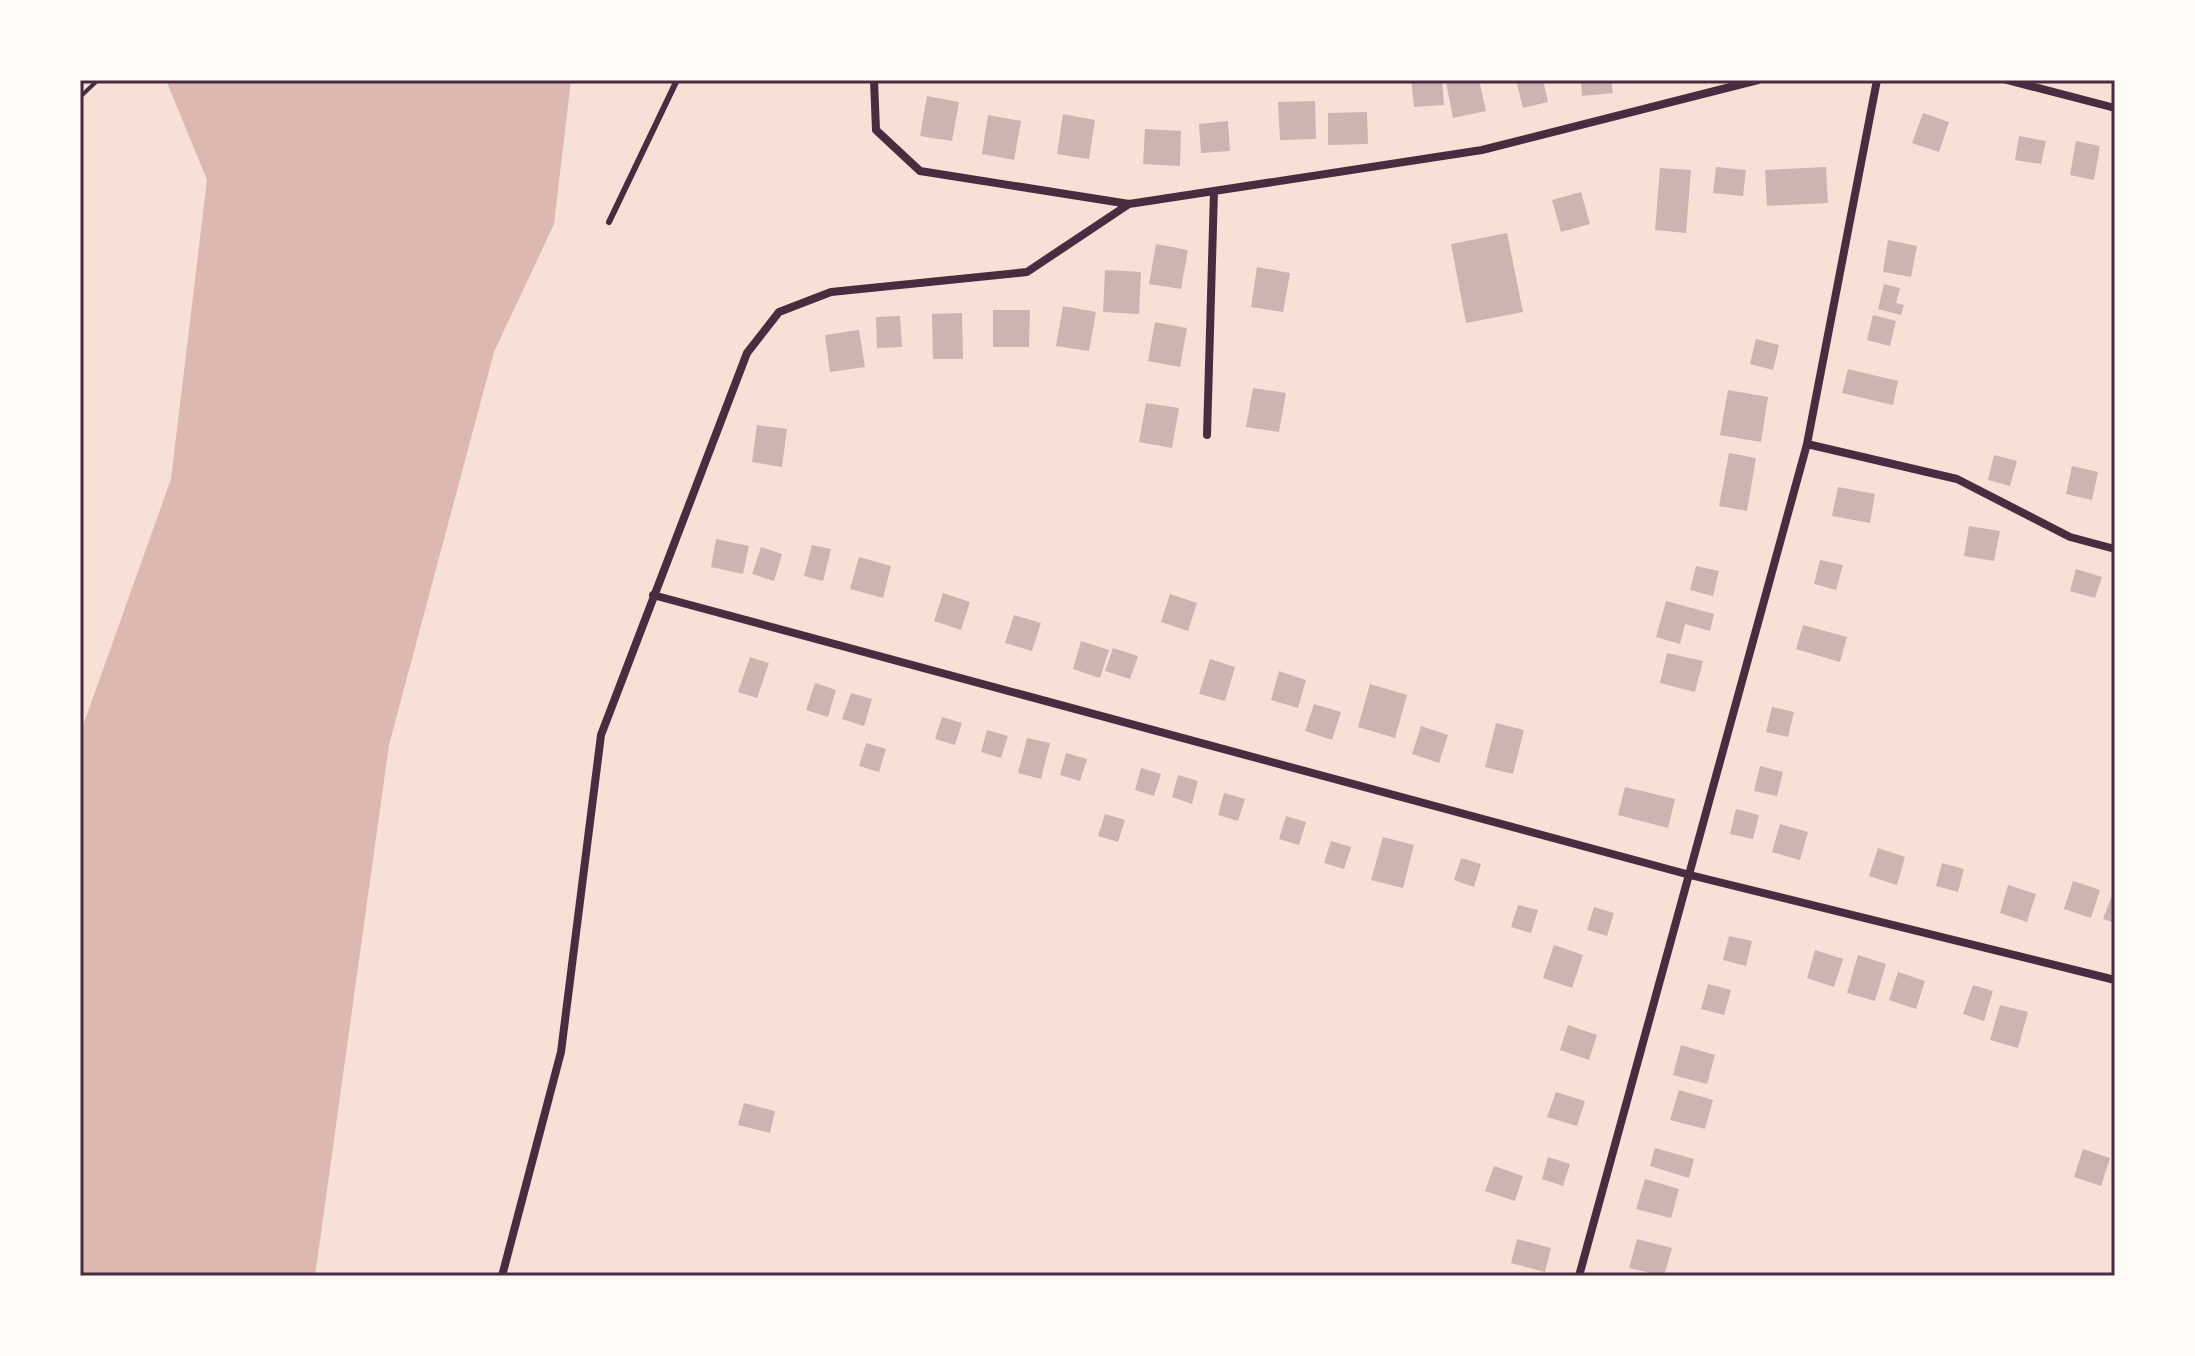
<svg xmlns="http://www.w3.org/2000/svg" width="2195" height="1356" viewBox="0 0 2195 1356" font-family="Inter,sans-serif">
  <rect width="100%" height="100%" fill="#f7e1d7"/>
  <path fill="#dcb8b0" d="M166 80H571L554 224 494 352 389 745 315 1276H80V734L171 479 207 180Z"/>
  <path fill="#ccb4b1" d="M1411 80H1442L1444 105 1414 107Z
    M1456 80H1479L1486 111 1453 118 1446 82Z
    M1516 80H1543L1548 102 1523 108Z
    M1581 80H1611L1613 93 1582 96Z
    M927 96 959 102 952 141 920 136Z
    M1315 101 1316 139 1280 140 1278 102Z
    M1367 112 1368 144 1328 145V113Z
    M1923 113 1949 122 1939 152 1912 143Z
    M1063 114 1095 120 1089 159 1057 154Z
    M988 115 1021 121 1014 160 982 154Z
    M1228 121 1230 151 1201 153 1199 124Z
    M1145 129 1181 131 1180 166 1143 164Z
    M2019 136 2046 141 2041 164 2015 160Z
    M2076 141 2100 146 2094 180 2070 175Z
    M1716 167 1746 170 1743 196 1713 193Z
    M1826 167 1828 203 1767 206 1765 170Z
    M1660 168 1691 170 1686 233 1655 230Z
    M1581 192 1590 224 1561 232 1552 200Z
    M1507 233 1523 312 1466 323 1451 244Z
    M1888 240 1917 246 1911 277 1883 272Z
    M1156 244 1188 250 1181 289 1149 284Z
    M1257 267 1290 273 1283 312 1251 307Z
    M1105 270 1141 272 1139 314 1103 312Z
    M1884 284 1900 288 1896 303 1904 305 1901 315 1878 309Z
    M1063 306 1096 312 1089 351 1056 346Z
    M993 310H1030L1029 347H993Z
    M962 313 963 359H933L932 314Z
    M1873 315 1896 321 1890 346 1867 340Z
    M900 316 902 347 877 348 876 317Z
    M1155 322 1187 328 1180 367 1148 361Z
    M859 330 865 367 830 372 825 335Z
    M1756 339 1779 345 1773 370 1750 364Z
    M1848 369 1898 381 1893 405 1842 393Z
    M1253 388 1286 393 1279 432 1246 427Z
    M1728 390 1768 397 1761 442 1720 435Z
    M1146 403 1179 408 1172 448 1139 442Z
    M757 425 787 429 782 467 752 462Z
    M1729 453 1756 458 1747 511 1719 506Z
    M1994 455 2017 461 2010 486 1988 480Z
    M2072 466 2098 472 2092 500 2066 494Z
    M1838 487 1875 494 1870 523 1832 516Z
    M1969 526 2000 531 1994 561 1964 556Z
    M716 539 749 546 743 574 711 567Z
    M812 545 831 549 823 581 804 576Z
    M761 547 782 554 774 581 752 574Z
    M859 557 891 566 883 598 850 589Z
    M1820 560 1843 565 1836 590 1814 584Z
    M1696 566 1719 571 1713 596 1690 590Z
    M2076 569 2102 577 2095 598 2070 591Z
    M943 593 970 602 961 630 934 621Z
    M1170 594 1197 603 1188 631 1161 622Z
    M1666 601 1714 614 1710 631 1685 624 1680 644 1656 637Z
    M1014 615 1041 623 1032 651 1005 643Z
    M1803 625 1847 637 1840 662 1796 649Z
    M1081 641 1109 650 1100 678 1073 669Z
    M1113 648 1138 656 1130 679 1105 671Z
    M1667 653 1703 661 1695 692 1660 683Z
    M750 657 769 663 757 698 738 692Z
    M1210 659 1235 667 1225 701 1199 694Z
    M1279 671 1306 680 1298 708 1271 700Z
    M815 683 836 690 828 717 806 710Z
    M1370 684 1407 695 1395 738 1358 727Z
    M851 693 872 699 864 726 842 719Z
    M1314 704 1341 712 1332 740 1305 731Z
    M1772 707 1794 712 1788 737 1766 732Z
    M942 717 962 723 955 745 935 739Z
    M1496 723 1524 730 1513 774 1485 767Z
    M1421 726 1448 735 1439 763 1412 754Z
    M987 730 1008 736 1001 758 981 752Z
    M1027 738 1050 743 1041 779 1018 773Z
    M866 743 886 749 879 772 859 766Z
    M1066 753 1087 759 1080 781 1060 775Z
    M1760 766 1783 772 1777 796 1754 791Z
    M1141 768 1161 774 1154 796 1135 790Z
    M1178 775 1198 781 1192 804 1172 797Z
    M1625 787 1675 799 1668 828 1618 815Z
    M1224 793 1245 799 1238 821 1218 815Z
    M1736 809 1759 815 1753 839 1730 834Z
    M1105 814 1125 820 1118 842 1098 836Z
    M1286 816 1306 822 1299 845 1279 839Z
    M1780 824 1808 832 1800 860 1772 852Z
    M1383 837 1414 845 1403 888 1371 880Z
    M1331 841 1351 847 1344 869 1324 863Z
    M1878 848 1905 857 1897 885 1869 876Z
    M1461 858 1481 864 1474 887 1454 880Z
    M1942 863 1964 869 1958 892 1936 886Z
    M2073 881 2100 890 2091 918 2064 909Z
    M2008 885 2036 894 2027 922 2000 913Z
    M2115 888V923L2103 919Z
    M1518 905 1538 910 1531 933 1511 927Z
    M1594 907 1614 913 1607 936 1587 930Z
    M1729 936 1752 941 1746 966 1723 960Z
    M1554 945 1583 955 1572 988 1543 978Z
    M1815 950 1843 959 1834 987 1807 978Z
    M1858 955 1886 964 1875 1001 1847 993Z
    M1898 972 1925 981 1916 1009 1889 1000Z
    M1708 984 1731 990 1724 1015 1701 1009Z
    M1973 985 1993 991 1984 1021 1963 1014Z
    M2000 1005 2028 1012 2018 1048 1990 1040Z
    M1568 1025 1597 1035 1589 1060 1560 1050Z
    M1681 1045 1715 1055 1707 1084 1673 1075Z
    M1679 1090 1713 1100 1705 1129 1670 1120Z
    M1556 1092 1585 1101 1577 1126 1547 1117Z
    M744 1103 775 1111 770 1133 738 1125Z
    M1655 1148 1694 1159 1689 1178 1650 1166Z
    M2083 1149 2110 1158 2101 1186 2074 1177Z
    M1548 1157 1570 1164 1563 1186 1542 1179Z
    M1494 1166 1523 1176 1515 1201 1485 1191Z
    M1645 1179 1679 1189 1671 1218 1636 1209Z
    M1517 1239 1551 1248 1545 1272 1511 1263Z
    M1637 1239 1672 1248 1664 1276 1629 1268Z"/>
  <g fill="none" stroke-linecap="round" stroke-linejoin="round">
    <path stroke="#4a2c40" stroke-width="4" d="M80 97 98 80"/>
    <path stroke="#4a2c40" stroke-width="6" d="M609 222 677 80"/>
    <path stroke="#4a2c40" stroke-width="8" d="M874 80 876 130 920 171 1129 204 1482 150 1758 80
      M2007 80 2115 108
      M1207 435 1214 191
      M1807 444 1957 479 2070 537 2115 549
      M653 595 1690 875 2115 980
      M502 1276 561 1052 601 735 747 353 779 312 831 292 1027 272 1129 204
      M1579 1276 1807 444 1877 80"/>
  </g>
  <rect width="2195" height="1356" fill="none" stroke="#fffaf5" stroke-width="164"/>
  <rect x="82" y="82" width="2031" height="1192" fill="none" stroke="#4a2c40" stroke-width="3"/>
</svg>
